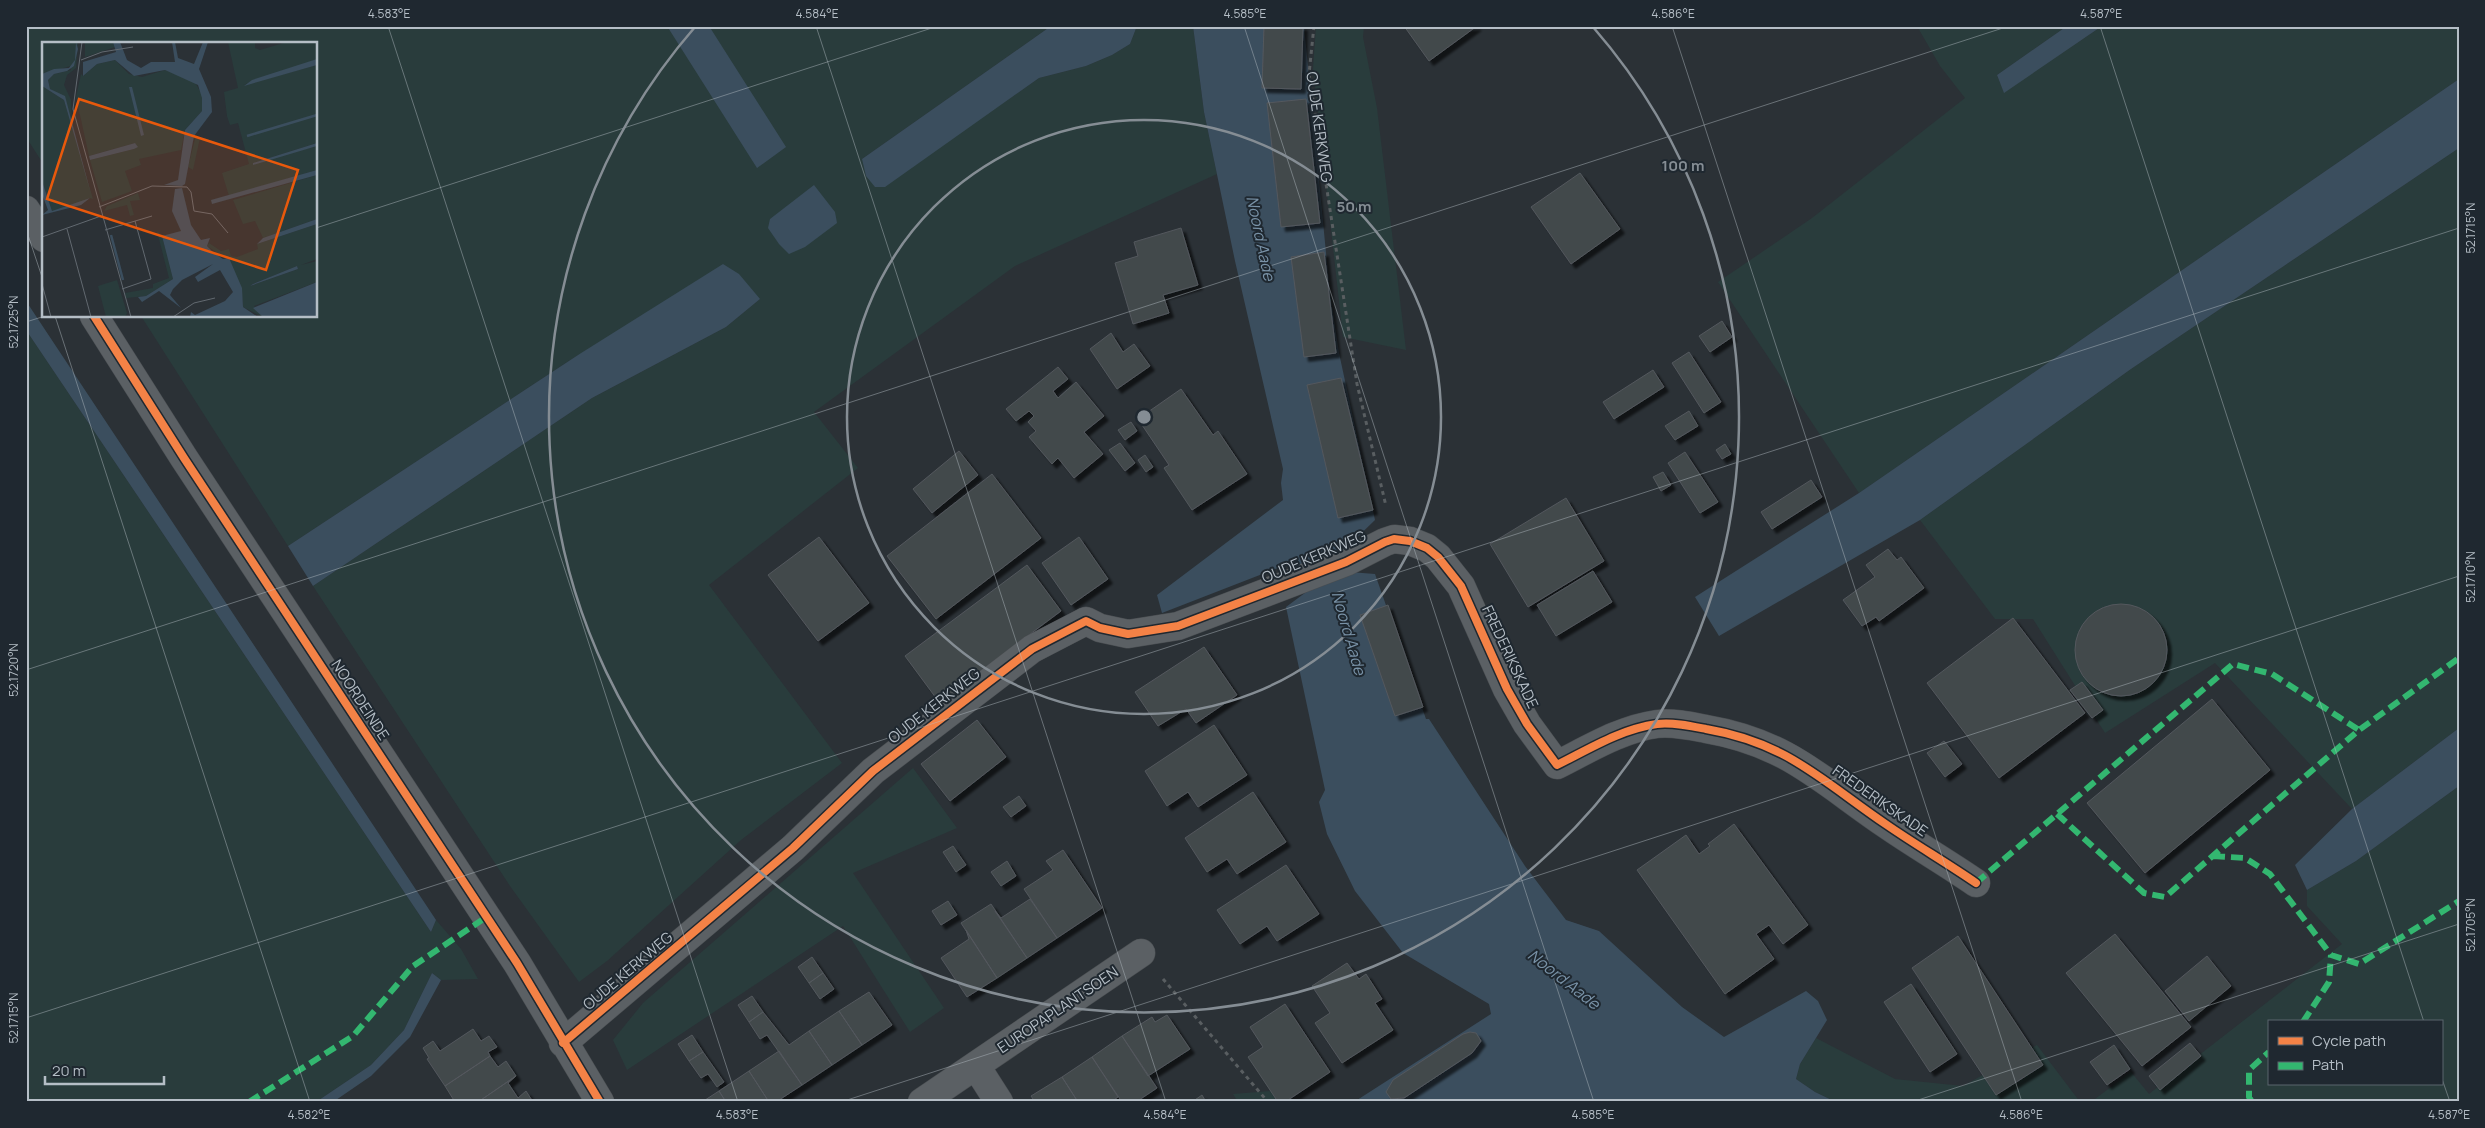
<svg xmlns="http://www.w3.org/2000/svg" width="2485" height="1128" viewBox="0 0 2485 1128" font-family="Manrope,sans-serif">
  <defs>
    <filter id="shadow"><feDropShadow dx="4.5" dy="4.5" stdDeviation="1" flood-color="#0009"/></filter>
  </defs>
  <rect width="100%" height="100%" fill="#2b3136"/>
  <path fill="#293c3c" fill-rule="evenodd" d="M26 26H1051L862 159 971 125 1039 78 1086 66 1112 55 1130 44 1137 26H1193L1204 112 1217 174 1015 266 814 412 858 468 709 585 842 763 741 840 607 961 579 982 510 886 313 586 592 398 726 327 760 299 578 355 288 546 141 316H316V44H44V165L26 137Z
    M1316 26H1364L1363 37 1377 108 1406 350 1343 337 1313 68Z
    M1917 26H2067L1997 75 2004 92 2102 26H2459V79L1859 493 1718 282 1812 218 1965 98 1940 66Z
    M2459 148V728L2352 809 2215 663 2105 733 2033 619H1995L1920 520 2131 369Z
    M26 330 431 932 436 920 461 949 478 979 441 980 432 973 404 1030 371 1065 316 1102H26Z
    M913 768 957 828 853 873 944 1008 910 1032 843 926 627 1070 613 1040 643 1003Z
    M2459 786V1102H2091L2131 1072 2149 1094 2342 944 2307 906V890L2356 861ZM2269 1022H2441V1084H2269Z
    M1816 1038 1895 1079 1963 1086 2037 1045 2080 1102H1836L1815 1092 1796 1079 1800 1064Z
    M1270 1091 1279 1102H1238L1233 1094Z"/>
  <path fill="#3b4e5e" d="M667 26H709L786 147 757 168Z
    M1051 26H1137L1130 44 1112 55 1086 66 1039 78 885 187H875L866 176 862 159Z
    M1193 26H1304L1330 294 1339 353 1375 520 1342 552 1309 565 1283 566 1162 613 1157 595 1283 500 1281 483 1283 469 1235 261 1204 112Z
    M2067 26H2102L2004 93 1997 75Z
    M2459 79V148L2131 369 1920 520 1719 636 1695 597 1859 493Z
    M814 185 835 212 837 223 805 247 789 254 779 244 768 228 770 219Z
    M723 264 739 274 760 299 726 327 592 398 313 586 288 546 578 355Z
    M26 301 436 920 431 932 26 330Z
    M1350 572 1375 574 1426 719H1429L1525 866 1566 920 1599 931 1682 1007 1724 1037 1806 991 1818 1001 1827 1020 1800 1064 1796 1079 1815 1092 1836 1102H1354L1491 1014 1489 1004 1403 953 1355 891 1327 834 1319 802 1325 790 1286 607 1317 584Z
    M2459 728V786L2356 861 2307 890 2295 865 2352 809Z
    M432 973 441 980 410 1037 371 1076 333 1102H316L371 1065 404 1030Z"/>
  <path fill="#43484c" stroke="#53585d" filter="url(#shadow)" d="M1264 26H1303L1301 89 1262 88Z
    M1404 26H1477L1429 61Z
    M1306 99 1320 223 1281 227 1267 103Z
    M1580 173 1620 229 1571 264 1531 207Z
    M1181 228 1198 285 1163 295 1169 313 1133 324 1115 263 1138 256 1134 242Z
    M1324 252 1336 353 1304 357 1291 257Z
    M1722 321 1732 337 1710 352 1699 336Z
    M1111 333 1123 352 1134 344 1150 366 1117 389 1090 349Z
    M1689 352 1721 402 1704 413 1672 363Z
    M1058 367 1068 379 1053 391 1058 398 1076 382 1104 416 1084 432 1103 454 1074 478 1058 458 1052 464 1029 437 1036 431 1028 422 1034 416 1029 411 1016 421 1006 409Z
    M1653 370 1664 387 1614 419 1603 402Z
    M1341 378 1373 510 1338 518 1307 385Z
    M1181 389 1213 435 1218 431 1247 474 1192 510 1164 468 1169 465 1138 419Z
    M1689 411 1698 426 1675 440 1665 426Z
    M1131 422 1137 431 1125 440 1118 430Z
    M1120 443 1135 463 1125 471 1109 450Z
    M1725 444 1731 454 1722 459 1716 450Z
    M959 451 978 475 932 513 913 489Z
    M1685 452 1718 502 1700 513 1668 463Z
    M1145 455 1153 467 1146 472 1138 460Z
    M1663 472 1671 485 1661 491 1653 477Z
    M992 474 1041 538 936 619 887 556Z
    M1811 480 1822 497 1772 529 1761 512Z
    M1566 498 1604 561 1528 607 1490 544Z
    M819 537 869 603 818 641 768 575Z
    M1079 537 1108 579 1071 605 1042 563Z
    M1888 549 1897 560 1901 557 1924 588 1879 621 1876 617 1862 626 1843 600 1875 577 1866 565Z
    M1027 565 1061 611 939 702 905 656Z
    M1593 571 1612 602 1556 636 1537 605Z
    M2075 650a46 46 0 1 1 92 0a46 46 0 1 1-92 0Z
    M1388 605 1423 707 1395 716 1360 615Z
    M2013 618 2085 713 1999 778 1927 683Z
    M1204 647 1237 695 1196 723 1186 709 1158 726 1135 692Z
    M2082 682 2103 710 2092 718 2070 690Z
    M2212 699 2270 770 2145 873 2087 803Z
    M977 720 1006 757 950 801 921 764Z
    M1214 725 1247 775 1198 807 1188 792 1167 806 1145 771Z
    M1944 741 1962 764 1945 777 1927 753Z
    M1253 792 1286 842 1237 874 1227 859 1207 872 1185 838Z
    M1019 796 1026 806 1011 817 1003 807Z
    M1734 824 1808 925 1783 944 1769 925 1756 934 1774 959 1725 994 1637 870 1686 835 1699 854 1710 846 1708 844Z
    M953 846 966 865 956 872 943 852Z
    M1063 850 1102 908 1057 938 1024 889 1053 870 1046 861Z
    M1007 861 1016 876 1001 886 991 872Z
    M1286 865 1319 914 1277 941 1267 926 1240 944 1217 910Z
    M1030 899 1057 938 1027 958 995 911 1001 918Z
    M948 901 957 915 941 925 932 911Z
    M991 904 1027 958 997 978 961 923Z
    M966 930 997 978 967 997 941 958 969 939Z
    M2115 934 2191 1027 2142 1066 2066 973Z
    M1958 936 2043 1065 1996 1095 1912 968Z
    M2207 956 2231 986 2189 1021 2165 991Z
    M812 957 823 973 809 983 798 967Z
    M1347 963 1359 979 1366 974 1382 999 1375 1003 1393 1030 1342 1063 1315 1023 1330 1013 1312 986Z
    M823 973 834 989 820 999 809 983Z
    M1911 984 1957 1054 1930 1072 1884 1002Z
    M869 992 892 1025 862 1045 839 1011Z
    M752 996 763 1012 749 1022 738 1005Z
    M1285 1004 1330 1072 1285 1102H1278L1248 1057 1263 1047 1250 1027Z
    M839 1011 862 1045 832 1065 809 1031Z
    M763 1012 789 1045 809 1031 832 1065 802 1085 767 1035 760 1039 749 1022Z
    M1167 1015 1190 1049 1148 1076 1122 1036 1152 1017 1155 1022Z
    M473 1029 481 1041 489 1036 497 1047 488 1052 490 1056 445 1086 427 1059 429 1058 423 1048 433 1041 440 1051Z
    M1470 1032 1476 1033 1481 1041 1472 1053 1404 1098 1391 1099 1386 1092 1393 1080 1463 1034Z
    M692 1035 703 1052 689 1061 678 1044Z
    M1122 1036 1157 1088 1136 1102H1122L1092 1057Z
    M2190 1043 2201 1056 2160 1090 2149 1076Z
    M2114 1045 2130 1069 2107 1085 2090 1062Z
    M779 1051 802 1085 776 1102H769L749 1071Z
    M703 1052 724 1082 717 1087 708 1074 701 1078 689 1061Z
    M490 1056 498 1067 506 1061 516 1076 478 1102H455L445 1086Z
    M1092 1057 1118 1097 1111 1102H1078L1062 1077Z
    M749 1071 769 1102H726L719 1091Z
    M516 1076 508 1083 518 1098 526 1091 533 1102H478Z
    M1062 1077 1078 1102H1035L1031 1096Z
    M719 1091 726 1102H702Z
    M1202 1095 1206 1102H1192Z"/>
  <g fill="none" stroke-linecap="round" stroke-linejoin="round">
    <g stroke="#494d51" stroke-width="29">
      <path id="minor" d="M26 210 44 238
        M94 316 184 458 517 963 600 1102
        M563 1043 793 848 873 771 1032 649 1086 621 1100 628 1128 634 1178 626 1346 562 1385 542 1394 539 1410 541 1427 548 1438 557 1461 586 1507 689 1527 724 1557 765C1589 749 1621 729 1657 724 1673 722 1691 726 1706 729 1788 743 1822 781 1887 825 1916 845 1947 863 1976 883
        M976 1066 999 1102
        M922 1102 1141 953"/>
    </g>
    <path stroke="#595e61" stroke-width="3" stroke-dasharray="4 4" stroke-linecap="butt" d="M1314 26 1309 74 1357 384 1386 506
      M1163 979 1268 1102"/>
    <use href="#minor" stroke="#5b6064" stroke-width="28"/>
    <path stroke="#33b770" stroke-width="6" stroke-dasharray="12 6" stroke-linecap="butt" d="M2057 814 2144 893 2165 897 2359 730 2459 658
      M2213 856 2245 858 2270 874 2331 955 2359 964 2459 901
      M1976 883 2233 664 2272 674 2359 730
      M2303 1022 2329 982 2331 955
      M249 1102 353 1036 413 966 485 918
      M2252 1102 2249 1097V1070L2269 1052"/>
    <g stroke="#1f2830" stroke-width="11">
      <path id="cycleway" d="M94 316 184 458 517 963 600 1102
        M563 1043 793 848 873 771 1032 649 1086 621 1100 628 1128 634 1178 626 1346 562 1385 542 1394 539 1410 541 1427 548 1438 557 1461 586 1507 689 1527 724 1557 765C1589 749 1621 729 1657 724 1673 722 1691 726 1706 729 1788 743 1822 781 1887 825 1916 845 1947 863 1976 883"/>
    </g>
    <use href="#cycleway" stroke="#f48246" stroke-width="8"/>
  </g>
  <path fill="none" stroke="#b5bec6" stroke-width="1" stroke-opacity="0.45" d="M388 26 738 1102M816 26 1166 1102M1244 26 1594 1102M1672 26 2022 1102M2100 26 2424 1022M316 228 938 26M26 229 44 283M55 316 310 1102M26 322 45 316M26 670 2009 26M26 1018 2459 228M2441 1076 2450 1102M841 1102 2459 576M1912 1102 2459 924"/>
  <g fill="none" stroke="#858d94" stroke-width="2.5">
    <circle cx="1144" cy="417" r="297"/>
    <path d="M1593 27A595 595 0 1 1 695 27"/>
  </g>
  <g text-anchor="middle" stroke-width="4" stroke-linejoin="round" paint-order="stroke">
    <g font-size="15" fill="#b5bec6" stroke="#1f2830">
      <text transform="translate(1319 127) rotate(82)" y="5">OUDE KERKWEG</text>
      <text transform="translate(1314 557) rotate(-23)" y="5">OUDE KERKWEG</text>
      <text transform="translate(1510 657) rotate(65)" y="5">FREDERIKSKADE</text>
      <text transform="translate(360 700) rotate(57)" y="5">NOORDEINDE</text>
      <text transform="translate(934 706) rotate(-38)" y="5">OUDE KERKWEG</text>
      <text transform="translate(1880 801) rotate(35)" y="5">FREDERIKSKADE</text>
      <text transform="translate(628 971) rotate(-40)" y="5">OUDE KERKWEG</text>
      <text transform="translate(1058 1010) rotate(-34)" y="5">EUROPAPLANTSOEN</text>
    </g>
    <g font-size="16" font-style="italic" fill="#7992a7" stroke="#1f2830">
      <text transform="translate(1261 238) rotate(78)" y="6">Noord Aade</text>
      <text transform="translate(1349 633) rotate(74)" y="6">Noord Aade</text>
      <text transform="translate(1564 979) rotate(38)" y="6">Noord Aade</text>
    </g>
  </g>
  <g transform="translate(42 42)">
    <rect width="275" height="275" fill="#2b3136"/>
    <path d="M0 0H36L34 26 25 33 22 43 29 58 30 80 23 57 8 47 6 38 12 32 29 28V24L0 32ZM43 0H71L73 5 43 15ZM186 0H213V6L218 8 245 0H275L274 18 201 43 275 23V101L211 121 275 104V128L187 154 180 131 207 122 196 81 188 83 185 74 182 50 196 46ZM73 18 87 32 100 35 123 28 152 39 160 52V69L143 88 139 108 97 117 99 123 83 129 90 149 60 160 48 118 92 107 93 101 47 114 34 55 39 32 41 34 55 22ZM0 44 22 58 51 157 47 156 40 162 10 169 0 139ZM154 93 158 96 151 128 146 125ZM275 133V177L221 196 213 179 201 182 191 158ZM96 151 98 158 88 159 92 173 88 174 85 163 62 169 65 164ZM275 182V217L259 223 275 219V240L212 264 221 275 201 265 200 253 184 217 165 204 167 201 179 209 187 207 189 214 195 215 216 207 215 202ZM255 224 256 227 208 244 211 242ZM115 189 120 194 131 237 104 254 84 256 83 251 111 246V242L127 236ZM75 238 85 271 83 275H64L56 244Z" fill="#293c3c" fill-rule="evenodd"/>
    <path d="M34 0 36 7 32 24 25 29 12 32 6 38 8 47 23 54 49 152 22 58 0 44V32L12 27 27 26 33 18ZM71 0H78L85 18 99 26 109 20H133L130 0H133L136 16 152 22 161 0H166L157 27 169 55 170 70 152 94 143 142 140 144 122 143 136 138 143 88 160 69V56L156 43 123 28 92 34 73 18 55 22 41 34V20L74 10ZM275 17V23L202 44 210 38ZM87 45H90L102 93 99 94ZM93 101 96 105 92 107 48 118 47 114ZM275 101V104L211 123V121ZM275 128V133L170 162 169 158ZM0 139 10 169 48 156 39 163 0 173 6 168 0 152ZM140 146 149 183 159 198 168 196 165 204 172 211 181 217 187 216 200 246 201 265 216 275H148L149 270 153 273 183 259 191 250 178 228 156 240 153 235 171 222 140 238 131 247 128 253 139 266 117 249 100 260 96 255 104 254 131 237 120 194 139 189 130 169 133 147ZM275 177V182L215 202 221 196ZM255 224 256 227 208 244 211 242ZM275 240V275H221L211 266Z" fill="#3b4e5e"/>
    <path fill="none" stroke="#3b4e5e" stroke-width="2.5" d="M205 94 275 73M69 193 81 238"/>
    <path fill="none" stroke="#626970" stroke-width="1" d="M40 0 31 67 89 275M39 18 60 10 91 5M57 165 110 144 145 145 149 150 152 169 170 172 186 191M25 187 49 275M63 188 110 174M0 195 59 174M0 242 9 275M80 247 109 237 93 179M131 275 152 261 173 256"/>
    <path fill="#e8590c" fill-opacity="0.15" stroke="#e8590c" stroke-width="2.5" d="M37 57 256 128 224 228 5 157Z"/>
    <rect width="275" height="275" fill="none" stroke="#b5bec6" stroke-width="2.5"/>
  </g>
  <circle cx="1144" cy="417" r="8" fill="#858d94" stroke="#1f2830" stroke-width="2.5"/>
  <g font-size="15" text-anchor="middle" font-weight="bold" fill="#858d94" stroke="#1f2830" stroke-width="4" stroke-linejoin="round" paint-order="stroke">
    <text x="1683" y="171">100 m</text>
    <text x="1354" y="212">50 m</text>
  </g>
  <rect width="2485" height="1128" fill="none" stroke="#1f2830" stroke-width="55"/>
  <rect x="2268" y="1020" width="175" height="65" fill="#1f2830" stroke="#5b646c"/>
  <rect x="2278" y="1037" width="25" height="8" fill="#f48246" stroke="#5b646c"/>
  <text x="2312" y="1046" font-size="15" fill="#b5bec6">Cycle path</text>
  <rect x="2278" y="1062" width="25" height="8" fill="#33b770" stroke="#5b646c"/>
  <text x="2312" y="1070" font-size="15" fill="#b5bec6">Path</text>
  <path d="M45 1076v8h119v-8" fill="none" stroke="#b5bec6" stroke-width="2.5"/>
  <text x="52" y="1076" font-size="15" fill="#b5bec6" stroke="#1f2830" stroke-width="4" paint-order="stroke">20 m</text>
  <rect x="28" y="28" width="2430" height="1072" fill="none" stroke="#b5bec6" stroke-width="2"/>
  <g font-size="12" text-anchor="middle" fill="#b5bec6">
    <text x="389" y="18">4.583°E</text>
    <text x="817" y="18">4.584°E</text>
    <text x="1245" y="18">4.585°E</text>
    <text x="1673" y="18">4.586°E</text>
    <text x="2101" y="18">4.587°E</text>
    <text transform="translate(2471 228) rotate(-90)" y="4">52.1715°N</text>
    <text transform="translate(14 322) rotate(-90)" y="4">52.1725°N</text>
    <text transform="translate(2471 577) rotate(-90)" y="4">52.1710°N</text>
    <text transform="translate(14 670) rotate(-90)" y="4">52.1720°N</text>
    <text transform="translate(2471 925) rotate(-90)" y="4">52.1705°N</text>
    <text transform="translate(14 1018) rotate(-90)" y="4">52.1715°N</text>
    <text x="309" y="1119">4.582°E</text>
    <text x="737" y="1119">4.583°E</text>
    <text x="1165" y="1119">4.584°E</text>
    <text x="1593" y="1119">4.585°E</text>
    <text x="2021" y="1119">4.586°E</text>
    <text x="2449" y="1119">4.587°E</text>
  </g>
</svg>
